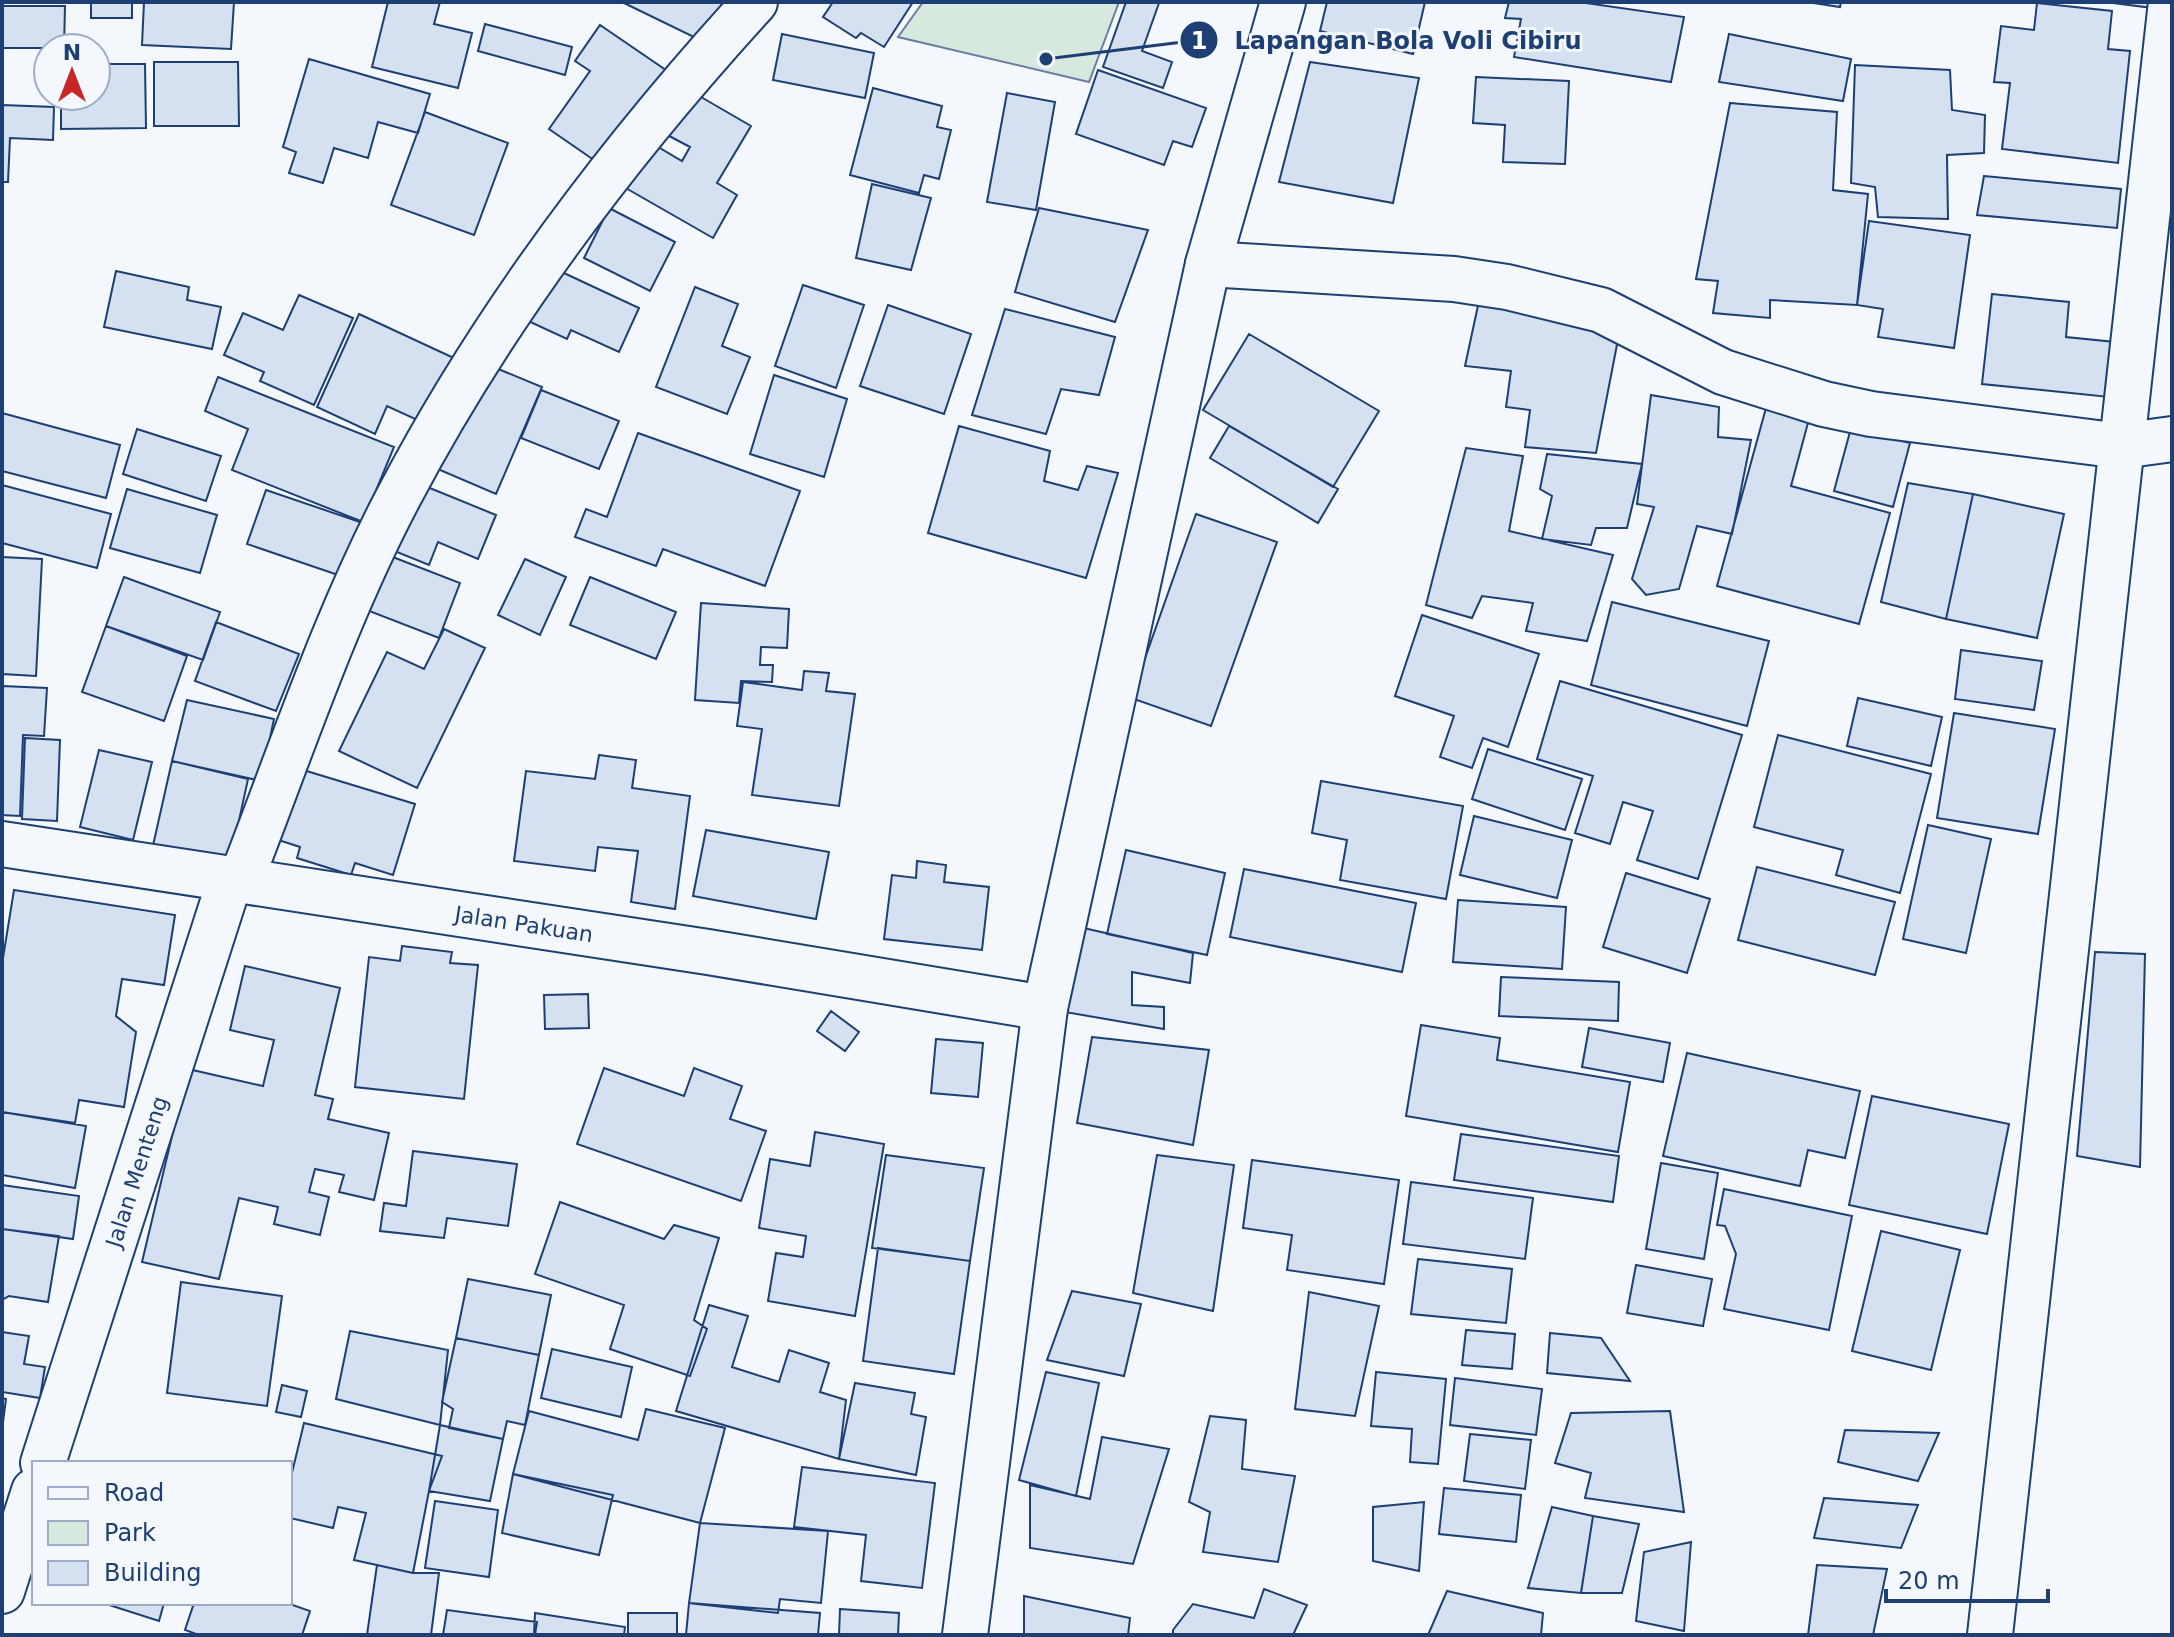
<svg xmlns="http://www.w3.org/2000/svg" width="2174" height="1637" viewBox="0 0 2174 1637" font-family="'DejaVu Sans',sans-serif">
  <rect width="100%" height="100%" fill="#f4f7fb"/>
  <path fill="#d7e8df" stroke="#687fa3" stroke-width="2" d="M923 2H1119L1089 82 898 37Z"/>
  <path fill="#d5e0f0" stroke="#1d3f73" stroke-width="2" d="M91 2H132V18H91Z
    M144 2H234L231 49 142 45Z
    M388 2H440L434 24 472 33 458 88 372 67Z
    M622 2H723L704 42Z
    M833 2H913L884 47 861 33 856 38 823 17Z
    M1126 2 1159 3 1142 51 1172 62 1163 88 1103 67Z
    M1327 2H1425L1413 54 1320 31Z
    M1509 2H1579L1684 17 1671 82 1514 57 1521 19 1505 18Z
    M1807 2H1841L1840 7Z
    M2105 2H2161V9Z
    M2037 3 2112 11 2108 49 2130 51 2118 163 2002 149 2010 83 1994 82 2001 26 2034 30Z
    M2 6H65L64 48H2Z
    M485 24 572 47 565 75 478 51Z
    M600 25 676 77 604 167 549 129 590 71 575 61Z
    M782 34 874 53 865 98 773 80Z
    M1729 34 1851 59 1843 101 1719 82Z
    M309 59 430 94 418 133 378 122 368 158 334 148 323 183 289 173 296 152 283 147Z
    M154 62H238L239 126H154Z
    M1310 62 1419 78 1393 203 1279 182Z
    M96 64H145L146 128 61 129V96H96Z
    M1855 65 1950 70 1952 110 1985 115 1984 153 1947 155 1948 219 1878 217 1875 187 1851 183Z
    M1098 70 1206 108 1192 147 1173 141 1164 165 1076 134Z
    M1476 77 1569 81 1565 164 1503 162 1505 125 1473 123Z
    M682 86 751 126 717 183 737 195 713 238 617 183 643 138 682 161 690 147 656 129Z
    M873 88 942 106 937 127 951 130 939 179 924 175 919 193 850 175Z
    M1007 93 1055 102 1036 210 987 202Z
    M1730 103 1837 112 1833 190 1868 194 1857 305 1770 300V318L1713 313 1718 281 1696 279Z
    M2 105 54 107 53 140 10 138 8 182H2Z
    M425 112 508 143 474 235 391 205Z
    M1984 176 2121 189 2117 228 1977 215Z
    M872 184 931 198 911 270 856 258Z
    M609 208 675 242 650 291 584 258Z
    M1039 208 1148 230 1115 322 1015 292Z
    M1869 221 1970 235 1954 348 1878 337 1883 309 1857 305Z
    M551 267 639 308 619 352 571 330 567 339 526 320Z
    M116 271 189 287 187 300 221 307 212 349 104 327Z
    M803 285 864 305 836 388 775 366Z
    M695 287 738 304 722 346 750 357 727 414 656 387Z
    M1992 294 2069 302 2066 337 2115 342 2109 397 1982 384Z
    M299 295 353 318 314 405 260 381 264 372 224 355 243 313 283 330Z
    M1479 301 1621 324 1596 453 1525 447 1530 410 1506 407 1511 371 1465 366Z
    M888 305 971 334 944 414 860 386Z
    M1005 309 1115 337 1099 395 1061 389 1046 434 972 415Z
    M359 314 456 359 426 424 387 406 375 434 317 407Z
    M1249 334 1379 411 1333 487 1203 410Z
    M479 361 542 387 496 494 433 467Z
    M774 375 847 399 824 477 750 454Z
    M218 377 394 447 363 522 232 470 248 429 205 411Z
    M541 390 619 421 599 469 521 438Z
    M1651 395 1719 407 1718 437 1751 440 1732 534 1697 526 1679 589 1646 595 1632 579 1654 507 1637 504Z
    M1766 408 1809 419 1791 486 1890 513 1859 624 1717 586Z
    M2 413 120 445 106 498 2 471Z
    M959 426 1050 451 1044 481 1078 490 1087 466 1118 473 1086 578 928 533Z
    M1229 426 1338 489 1318 523 1210 458Z
    M1851 428 1910 443 1893 507 1834 491Z
    M137 429 221 456 206 501 123 474Z
    M638 433 800 491 765 586 663 549 656 566 575 537 586 509 607 517Z
    M1466 448 1523 456 1509 531 1613 555 1587 641 1526 631 1533 603 1482 596 1472 618 1426 605Z
    M1547 454 1642 464 1627 528H1596L1591 545 1542 539 1552 496 1540 489Z
    M415 482 496 515 478 559 438 542 429 565 387 548Z
    M1908 483 1973 494 1946 619 1881 602Z
    M2 485 111 514 97 568 2 543Z
    M127 489 217 515 200 573 110 548Z
    M266 490 360 522 341 576 247 544Z
    M1973 494 2064 514 2037 638 1946 619Z
    M1196 514 1277 542 1211 726 1131 698Z
    M385 554 460 583 439 638 364 609Z
    M2 557 42 559 36 676 2 674Z
    M525 559 566 577 540 635 498 615Z
    M124 577 220 612 203 660 106 626Z
    M590 577 676 612 656 659 570 625Z
    M1612 602 1769 641 1747 726 1591 685Z
    M701 603 789 609 787 648 761 647 760 665H773L772 682 741 681 739 703 695 700Z
    M1422 615 1539 654 1508 747 1483 738 1472 768 1440 757 1454 716 1395 696Z
    M216 622 299 654 276 711 195 681Z
    M106 626 187 656 164 721 82 692Z
    M444 629 485 648 417 788 339 751 387 652 424 669Z
    M1961 650 2042 661 2034 710 1955 699Z
    M804 671 829 673 826 691 855 694 839 806 752 795 762 729 737 726 743 682 802 690Z
    M1560 681 1742 735 1698 879 1637 860 1653 811 1623 802 1610 844 1575 833 1593 776 1537 759Z
    M2 686 47 688 44 736 23 735 20 816 2 815Z
    M1858 698 1942 717 1931 766 1847 746Z
    M187 700 274 719 261 781 172 761Z
    M1954 713 2055 729 2038 834 1937 818Z
    M1778 735 1931 774 1900 893 1836 875 1843 850 1754 827Z
    M25 738 60 740 57 821 22 819Z
    M1488 749 1582 779 1565 830 1472 799Z
    M99 750 152 762 133 840 80 827Z
    M599 755 636 760 632 788 690 796 675 909 631 902 638 851 598 847 595 871 514 861 526 771 595 779Z
    M172 761 248 779 229 867 152 850Z
    M300 769 415 804 393 875 355 863 351 875 297 858 300 847 266 836Z
    M1321 781 1463 806 1446 899 1340 880 1347 840 1312 833Z
    M1474 816 1572 840 1557 898 1460 875Z
    M1928 825 1991 839 1966 953 1903 939Z
    M706 830 829 852 816 919 693 896Z
    M1126 850 1225 873 1207 955 1107 934Z
    M917 861 946 865 944 882 989 887 982 950 884 939 892 875 916 878Z
    M1757 867 1895 902 1875 975 1738 940Z
    M1244 869 1416 903 1402 972 1230 937Z
    M1626 873 1710 899 1687 973 1603 947Z
    M14 890 175 915 164 985 122 979 116 1016 136 1032 124 1107 79 1100 75 1123 2 1112V964Z
    M1458 900 1566 907 1562 969 1453 962Z
    M1075 926 1193 953 1190 983 1132 972V1005L1164 1007V1029L1065 1012Z
    M402 946 452 952 450 963 478 965 464 1099 355 1087 369 957 400 961Z
    M2095 952 2145 954 2140 1167 2077 1156Z
    M245 966 340 988 315 1095 333 1099 328 1119 389 1133 374 1200 339 1192 344 1175 315 1169 309 1192 329 1197 320 1235 274 1224 278 1207 239 1198 219 1279 142 1262 188 1069 263 1086 274 1040 230 1030Z
    M1501 977 1619 982 1618 1021 1499 1016Z
    M588 994 589 1028 545 1029 544 995Z
    M831 1011 859 1032 845 1051 817 1031Z
    M1421 1025 1500 1038 1497 1060 1630 1082 1618 1152 1406 1116Z
    M1589 1028 1670 1043 1663 1082 1582 1067Z
    M1092 1037 1209 1050 1193 1145 1077 1123Z
    M936 1039 983 1043 978 1097 931 1093Z
    M1687 1053 1860 1091 1845 1158 1808 1150 1800 1186 1663 1156Z
    M604 1068 684 1096 694 1068 742 1086 730 1119 766 1131 741 1201 577 1144Z
    M1872 1096 2009 1124 1987 1234 1849 1205Z
    M2 1112 86 1126 75 1188 2 1175Z
    M815 1132 884 1144 855 1316 768 1301 776 1253 803 1257 806 1236 759 1228 770 1159 810 1166Z
    M1461 1134 1619 1156 1613 1202 1454 1180Z
    M413 1151 517 1164 508 1226 447 1218 444 1238 380 1231 384 1203 406 1206Z
    M886 1155 984 1168 970 1261 872 1248Z
    M1157 1155 1234 1165 1213 1311 1133 1293Z
    M1252 1160 1399 1180 1384 1284 1287 1270 1292 1235 1243 1228Z
    M1661 1163 1718 1173 1704 1259 1646 1249Z
    M1411 1182 1533 1198 1525 1259 1403 1244Z
    M2 1185 79 1196 73 1239 2 1229Z
    M1724 1189 1852 1216 1829 1330 1724 1309 1736 1254 1725 1226 1717 1225Z
    M560 1202 664 1239 674 1225 719 1238 694 1320 707 1329 690 1376 610 1349 624 1305 535 1274Z
    M2 1229 59 1236 48 1302 9 1296 2 1300Z
    M1881 1231 1960 1250 1931 1370 1852 1351Z
    M878 1248 970 1261 954 1374 863 1361Z
    M1418 1259 1512 1269 1506 1323 1411 1314Z
    M1636 1265 1712 1279 1703 1326 1627 1313Z
    M468 1279 551 1295 539 1355 456 1338Z
    M181 1282 282 1296 267 1406 167 1393Z
    M1072 1291 1141 1304 1124 1376 1047 1360Z
    M1309 1292 1379 1306 1355 1416 1295 1409Z
    M709 1305 748 1316 732 1367 779 1382 789 1350 829 1363 820 1392 846 1400 839 1459 676 1411Z
    M1466 1330 1515 1334 1512 1369 1462 1365Z
    M350 1331 448 1350 440 1425 336 1399Z
    M2 1332 29 1336 24 1364 45 1367 40 1398 2 1392Z
    M1550 1333 1601 1338 1630 1381 1547 1373Z
    M456 1338 539 1355 525 1425 507 1421 503 1439 449 1428 453 1409 442 1402Z
    M552 1349 632 1367 621 1417 541 1398Z
    M1046 1372 1099 1383 1076 1496 1019 1480Z
    M1376 1372 1446 1379 1438 1464 1410 1462 1412 1429 1371 1426Z
    M1455 1378 1542 1389 1536 1435 1450 1425Z
    M855 1383 915 1393 911 1414 926 1417 916 1475 839 1459Z
    M282 1385 307 1391 301 1417 276 1412Z
    M2 1398 6 1399 2 1430Z
    M646 1409 725 1428 700 1523 513 1474 529 1411 638 1440Z
    M1670 1411 1684 1512 1585 1498 1591 1473 1555 1463 1571 1413Z
    M1210 1416 1246 1420 1242 1469 1295 1476 1278 1562 1203 1552 1210 1512 1189 1502Z
    M304 1423 442 1456 429 1491 413 1573 354 1560 366 1513 338 1507 333 1528 290 1518V1481Z
    M440 1425 503 1439 490 1501 429 1491Z
    M1845 1430 1939 1433 1918 1481 1838 1462Z
    M1470 1434 1531 1440 1525 1489 1464 1481Z
    M1102 1437 1169 1449 1133 1564 1030 1548V1485L1090 1499Z
    M802 1467 935 1483 922 1588 861 1581 866 1535 794 1527Z
    M513 1474 613 1495 599 1555 502 1533Z
    M1444 1488 1521 1495 1516 1542 1439 1534Z
    M1824 1498 1918 1505 1901 1548 1814 1538Z
    M435 1501 498 1510 489 1577 425 1568Z
    M1424 1502 1419 1571 1373 1561V1507Z
    M1552 1507 1593 1516 1581 1593 1528 1588Z
    M1593 1516 1639 1524 1622 1593H1581Z
    M700 1523 828 1531 821 1603 780 1599 778 1613 689 1603Z
    M1691 1542 1684 1631 1636 1621 1644 1552Z
    M377 1565 413 1573H439L431 1635H367Z
    M1817 1565 1887 1569 1873 1635H1808Z
    M1264 1589 1307 1605 1293 1635H1173V1630L1193 1604 1254 1618Z
    M1447 1591 1543 1613 1541 1635H1428Z
    M1024 1596 1130 1618 1128 1635H1024Z
    M103 1603H164L159 1621Z
    M194 1603H287L310 1611 302 1635H199L185 1630Z
    M689 1603 820 1613 818 1635H686Z
    M840 1609 899 1613 898 1635H839Z
    M447 1610 537 1622 535 1635H443Z
    M535 1613 625 1627 624 1635H534Z
    M628 1613H677V1635H628Z"/>
  <g fill="none" stroke-linecap="round" stroke-linejoin="round">
    <g stroke="#1d3f73" stroke-width="48">
      <g id="minor">
        <path d="M1208 264 1454 279 1507 287 1601 310 1723 372 1824 404 1871 414 2121 446 2172 439"/>
        <path id="s1" d="M2 844 708 952 1045 1008"/>
        <path d="M240 882C290 754 335 617 399 496 494 315 617 153 755 2"/>
        <path id="s2" d="M43 1463 230 880"/>
        <path d="M2 1591 34 1491"/>
        <path d="M1990 1635 2171 2"/>
      </g>
    </g>
    <g stroke="#1d3f73" stroke-width="48">
      <path id="major" d="M965 1635 1045 1008 1208 264 1283 2"/>
    </g>
    <use href="#minor" stroke="#f4f7fb" stroke-width="44"/>
    <use href="#major" stroke="#f4f7fb" stroke-width="44"/>
  </g>
  <g text-anchor="middle" stroke-width="6" stroke-linejoin="round" paint-order="stroke">
    <g font-size="22" fill="#1d3f73" stroke="#f4f7fb">
      <text dy="8" stroke="none"><textPath href="#s1" startOffset="528">Jalan Pakuan</textPath></text>
      <text dy="8" stroke="none"><textPath href="#s2" startOffset="306">Jalan Menteng</textPath></text>
    </g>
  </g>
  <path fill="none" stroke="#1d3f73" stroke-width="3" d="M1046 59L1199 40"/>
  <g fill="#1d3f73" stroke="#f4f7fb" stroke-width="3">
    <circle cx="1046" cy="59" r="8"/>
    <circle cx="1199" cy="40" r="20"/>
  </g>
  <g font-size="24" text-anchor="middle" font-weight="bold" fill="#fff">
    <text x="1199" y="49">1</text>
  </g>
  <g font-size="24" text-anchor="middle" font-weight="bold" fill="#1d3f73" stroke="#f4f7fb" stroke-width="6" stroke-linejoin="round" paint-order="stroke">
    <text x="1408" y="49">Lapangan Bola Voli Cibiru</text>
  </g>
  <rect width="2174" height="1637" fill="none" stroke="#1d3f73" stroke-width="8"/>
  <rect x="32" y="1461" width="260" height="144" fill="#f4f7fb" stroke="#9eadc5" stroke-width="2"/>
  <rect x="48" y="1487" width="40" height="12" fill="#f4f7fb" stroke="#9eadc5" stroke-width="2"/>
  <text x="104" y="1501" font-size="24" fill="#1d3f73">Road</text>
  <rect x="48" y="1521" width="40" height="24" fill="#d7e8df" stroke="#9eadc5" stroke-width="2"/>
  <text x="104" y="1541" font-size="24" fill="#1d3f73">Park</text>
  <rect x="48" y="1561" width="40" height="24" fill="#d5e0f0" stroke="#9eadc5" stroke-width="2"/>
  <text x="104" y="1581" font-size="24" fill="#1d3f73">Building</text>
  <g transform="translate(72 72)"><circle r="38" fill="#f4f7fb" stroke="#9eadc5" stroke-width="2"/>
  <path d="M0-6L14 30L0 20L-14 30Z" fill="#c62828"/>
  <text y="-12" font-size="22" font-weight="bold" text-anchor="middle" fill="#1d3f73">N</text>
  </g>
  <path d="M1886 1589v12h162v-12" fill="none" stroke="#1d3f73" stroke-width="4"/>
  <text x="1898" y="1589" font-size="24" fill="#1d3f73" stroke="#f4f7fb" stroke-width="6" paint-order="stroke">20 m</text>
</svg>
